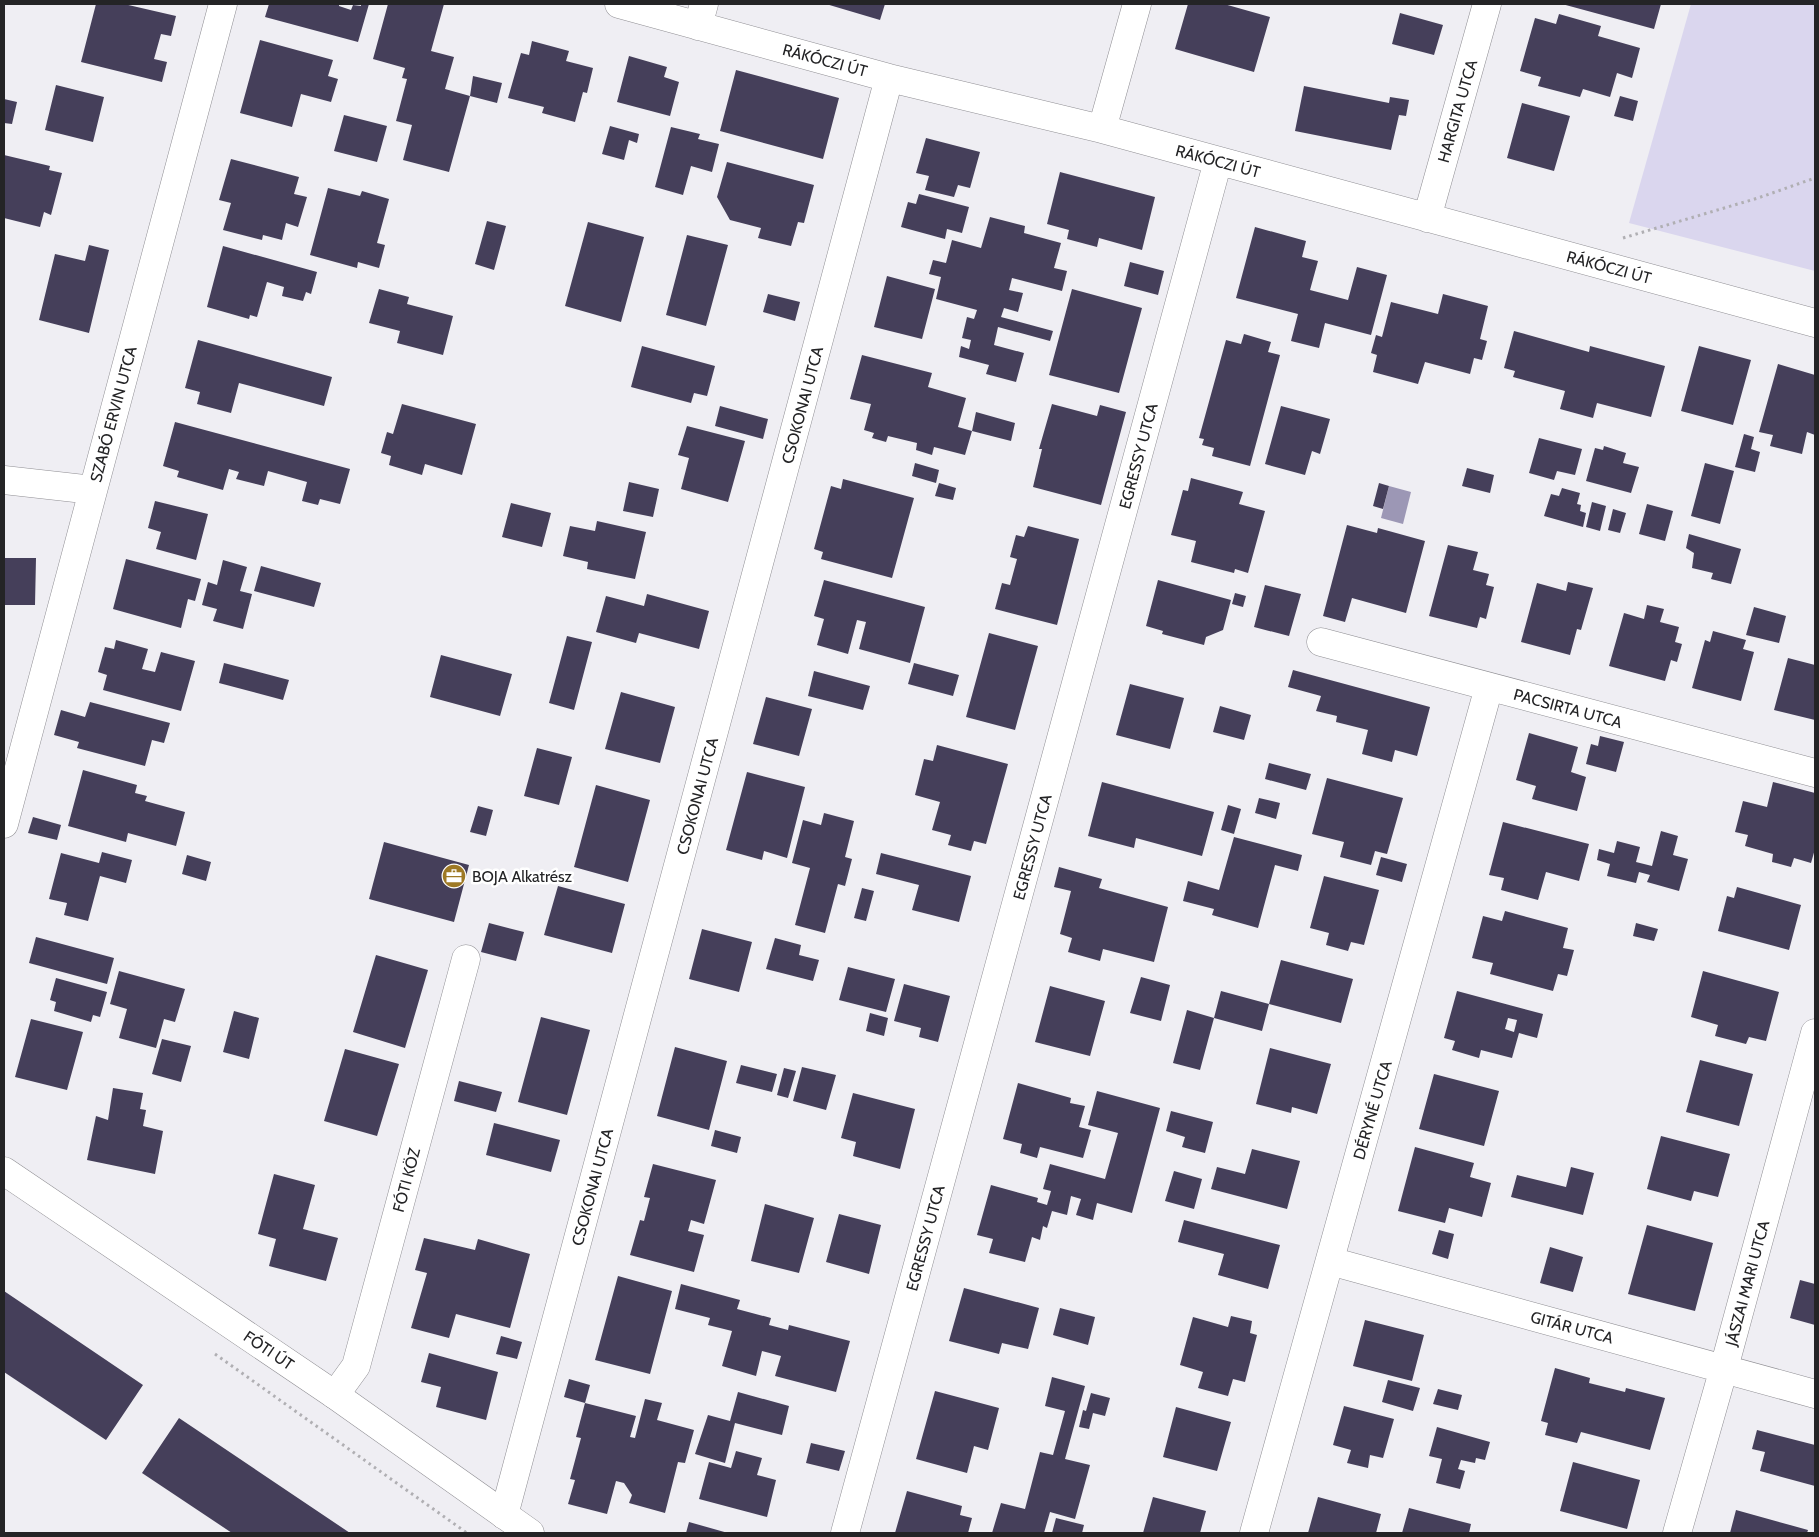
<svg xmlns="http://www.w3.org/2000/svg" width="1819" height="1537" viewBox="0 0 1819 1537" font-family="Cabin,sans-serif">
  <rect width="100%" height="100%" fill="#efeef3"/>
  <path fill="#dad6ee" d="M1691 4H1815V271L1629 223Z"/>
  <path fill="#9c97b5" d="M1389 486 1411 492 1403 524 1381 518Z"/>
  <path fill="#453f5a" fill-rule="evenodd" d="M96 4H124L176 16 171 36 161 34 154 59 167 62 162 82 81 62Z
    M269 4H339V6L351 10 353 5 361 6V4H369L358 42 265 17Z
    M388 4H444L431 51 454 57 445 89 470 96 473 76 502 83 497 103 470 96 449 172 403 160 412 125 396 121 407 79 402 78 405 68 373 59Z
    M826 4H885L880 20Z
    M1188 4H1224L1270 17 1254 72 1175 49Z
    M1562 4H1661L1654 29Z
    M1400 13 1443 25 1434 55 1392 44Z
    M1559 14 1601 26 1598 36 1640 48 1632 78 1617 73 1610 97 1583 89 1580 97 1538 86 1541 77 1520 71 1535 18 1556 24Z
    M260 40 333 60 328 76 338 79 331 102 301 94 292 127 240 113Z
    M532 41 569 51 566 61 593 68 587 93 583 92 575 122 542 113 544 107 508 98 521 53 529 55Z
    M629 56 667 67 664 77 679 82 670 116 617 102Z
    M736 70 839 98 823 159 720 131Z
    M56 85 104 97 93 142 45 130Z
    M1304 86 1389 103 1390 97 1409 100 1406 116 1399 115 1391 150 1295 131Z
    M1620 96 1638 101 1633 121 1614 116Z
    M4 99 17 102 12 124 4 123Z
    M1522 103 1570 116 1554 171 1507 158Z
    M344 115 387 126 377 162 334 151Z
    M610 126 639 134 637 143 629 140 624 160 602 154Z
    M671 127 700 134 698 139 719 144 712 172 691 166 683 195 655 187Z
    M926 138 980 152 970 188 958 185 954 197 925 190 929 176 916 173Z
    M4 155 50 166 49 170 62 173 51 215 44 212 40 227 4 218Z
    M231 159 299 177 294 194 307 197 298 227 286 223 282 240 263 235 262 240 223 230 231 203 219 200Z
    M727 162 814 185 804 223 798 222 791 246 758 238 761 228 730 220 717 197Z
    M1060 172 1155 197 1142 250 1099 238 1097 247 1067 239 1069 230 1047 224Z
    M328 188 360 196 362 191 389 199 377 243 385 245 379 268 358 262 357 268 310 255Z
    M919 194 969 207 962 233 947 229 945 239 901 227 908 202 916 204Z
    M990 217 1025 226 1024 233 1061 243 1054 268 1067 271 1062 291 1012 278 1009 290 1023 293 1018 312 1004 308 1001 317 1053 331 1050 341 998 327 994 345 1024 353 1016 382 986 374 989 365 959 357 961 346 969 349 971 340 962 338 967 317 974 319 977 310 936 299 941 277 929 274 933 260 946 263 952 240 981 248Z
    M487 221 506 226 494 270 475 264Z
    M588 222 644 237 621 322 565 306Z
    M1255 227 1306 241 1302 257 1318 261 1310 290 1348 300 1357 267 1387 275 1371 335 1325 323 1319 348 1291 341 1298 314 1236 298Z
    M687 235 728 245 706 326 666 315Z
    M89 245 109 250 89 333 39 320 55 254 85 261Z
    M223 246 317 272 311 294 306 292 303 301 282 296 284 287 267 282 257 317 250 315 249 319 207 307Z
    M1130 262 1164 271 1158 295 1124 286Z
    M887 276 935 289 922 339 874 327Z
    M379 289 409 297 407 304 453 316 443 355 397 343 400 331 369 323Z
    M1072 289 1142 308 1119 393 1049 375Z
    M768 294 800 302 795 321 763 312Z
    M1443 294 1488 306 1480 339 1487 341 1482 360 1474 358 1470 374 1425 362 1418 384 1373 372 1377 355 1371 353 1376 335 1382 337 1391 302 1438 314Z
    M1514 331 1589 352 1590 346 1665 366 1651 417 1597 403 1593 418 1560 409 1565 391 1513 377 1515 371 1504 368Z
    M1244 334 1271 342 1268 352 1280 355 1250 466 1212 456 1214 448 1202 445 1204 439 1199 438 1226 340 1241 344Z
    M198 340 332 377 324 406 239 383 231 413 197 404 200 392 185 388Z
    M642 346 715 366 707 396 694 393 691 403 631 387Z
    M1699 346 1751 360 1733 425 1681 411Z
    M862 355 932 373 928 387 966 398 958 427 972 431 965 455 934 447 932 455 916 450 917 443 888 436 886 442 872 438 874 433 864 430 871 404 850 399Z
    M1778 364 1815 375V435L1807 432 1802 454 1770 446 1773 435 1759 432Z
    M402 404 476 424 462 475 425 464 422 475 389 465 391 456 381 453 387 432 393 434Z
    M1052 404 1097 416 1100 405 1126 412 1101 505 1033 487 1042 449H1039Z
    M720 406 768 419 763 439 715 426Z
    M1281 406 1330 419 1320 454 1312 451 1305 475 1265 464Z
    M976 412 1015 423 1011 441 972 431Z
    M175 422 350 469 340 504 320 499 318 505 302 501 307 482 268 471 264 486 236 479 239 472 229 469 223 490 177 477 179 471 163 466Z
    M687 426 745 441 728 502 681 489 689 458 678 455Z
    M1744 434 1754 437 1751 449 1760 452 1755 472 1735 467Z
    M1539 438 1582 449 1575 475 1557 471 1554 480 1529 473Z
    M1604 446 1626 453 1623 463 1639 467 1631 493 1586 481 1595 448 1603 450Z
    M915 463 939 470 936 483 912 476Z
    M1705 463 1734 471 1720 524 1691 516Z
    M1467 468 1494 475 1490 493 1462 486Z
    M1191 478 1243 492 1239 504 1265 511 1248 573 1235 569 1234 573 1191 562 1196 541 1171 535 1183 490 1188 491Z
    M843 479 914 498 892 578 821 559 823 552 814 549 831 486 841 489Z
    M629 482 659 489 653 517 623 511Z
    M939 483 956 488 953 500 935 496Z
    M1379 483 1389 486 1383 509 1373 506Z
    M1562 488 1580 493 1577 504 1581 505 1580 511 1586 513 1583 527 1544 516 1551 494 1559 496Z
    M155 501 208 514 196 560 156 549 161 532 148 528Z
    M1592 502 1606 506 1600 531 1586 527Z
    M511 503 551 513 542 547 502 537Z
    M1647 504 1673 511 1665 541 1639 534Z
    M1613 509 1626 513 1620 533 1608 530Z
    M597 521 646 532 635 579 587 569 588 562 563 556 570 526 595 531Z
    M1347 525 1377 533 1378 528 1425 541 1406 613 1352 598 1345 622 1323 616Z
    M1028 526 1079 539 1057 625 995 609 1002 583 1010 585 1017 559 1010 557 1016 535 1024 537Z
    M1689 534 1741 549 1731 584 1711 579 1713 573 1692 568 1694 553 1686 548Z
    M1448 545 1478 552 1473 570 1489 574 1486 585 1494 587 1486 619 1480 617 1477 628 1429 616Z
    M4 558H36L35 605H4Z
    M126 559 201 579 195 601 188 599 181 628 113 609Z
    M223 560 247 567 240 591 252 594 243 629 213 621 217 609 202 605 208 582 217 585Z
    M261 566 321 583 314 607 254 591Z
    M824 580 925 607 910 663 859 649 866 622 857 620 848 654 817 645 824 619 814 616Z
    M1158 580 1231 600 1223 630 1206 637 1204 645 1162 634 1163 631 1146 626Z
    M1568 582 1593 588 1581 630 1577 629 1570 655 1521 642 1537 583 1566 591Z
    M1265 585 1301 594 1289 636 1254 627Z
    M1235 593 1246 596 1243 607 1232 604Z
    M647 594 709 611 699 649 639 633 636 643 596 632 606 596 644 606Z
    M1647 605 1664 609 1660 622 1679 627 1675 642 1682 644 1677 662 1671 660 1665 681 1609 666 1624 613 1644 619Z
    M1754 607 1786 616 1779 643 1746 635Z
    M1713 631 1746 640 1743 649 1754 652 1741 701 1692 688 1705 640 1710 642Z
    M989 633 1038 646 1015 730 966 717Z
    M567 636 592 642 574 710 549 703Z
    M116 640 148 649 142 669 155 672 161 652 195 661 181 711 103 690 107 675 98 672 105 647 114 649Z
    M441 655 512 674 500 716 430 697Z
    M1788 658 1815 665V720L1774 710Z
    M224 663 289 680 283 700 219 683Z
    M914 663 959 675 953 696 908 684Z
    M1293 670 1430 707 1417 756 1395 750 1392 762 1362 754 1368 730 1336 722 1337 716 1316 711 1321 696 1288 687Z
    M814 671 870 686 863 710 808 696Z
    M1130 684 1184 698 1170 749 1116 735Z
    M621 692 675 707 660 763 605 749Z
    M766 697 812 709 799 756 753 744Z
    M90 702 170 723 164 743 152 740 145 766 77 748 79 742 54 735 61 710 85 717Z
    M1220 706 1251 715 1244 740 1213 732Z
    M1529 733 1578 747 1571 772 1586 777 1577 811 1532 799 1536 786 1516 780Z
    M1600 736 1624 742 1616 772 1586 764 1591 744 1598 746Z
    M937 745 1008 764 986 844 974 841 971 851 948 845 951 835 932 830 940 802 915 795 924 759 933 761Z
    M537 748 572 757 559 805 524 796Z
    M1269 763 1311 774 1306 790 1265 779Z
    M83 770 137 785 135 793 147 796 145 801 185 812 176 846 128 833 126 842 68 826Z
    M747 772 805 787 787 858 764 851 762 860 726 850Z
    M1327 778 1403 798 1387 854 1375 851 1371 865 1340 857 1344 842 1312 834Z
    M1102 782 1214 812 1202 856 1136 838 1134 848 1088 836Z
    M1773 782 1815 793V849L1811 863 1794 858 1791 867 1772 862 1773 854 1745 846 1748 835 1735 832 1743 801 1767 807Z
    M596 785 650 800 628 882 574 867Z
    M1259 798 1280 803 1276 819 1255 813Z
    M1228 805 1241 809 1234 834 1221 830Z
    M478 806 493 810 486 836 470 832Z
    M824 813 854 821 845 857 852 859 845 886 838 884 825 933 795 925 810 868 792 863 803 820 821 825Z
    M33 817 61 825 57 840 28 833Z
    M1503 822 1589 844 1579 881 1546 872 1538 900 1501 890 1504 878 1489 875Z
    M1661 831 1678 836 1673 855 1688 859 1679 891 1647 882 1650 875 1639 872 1636 883 1607 876 1610 864 1597 860 1599 849 1614 853 1617 841 1640 847 1636 862 1652 866Z
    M1234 837 1302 855 1298 871 1275 865 1258 928 1212 915 1214 909 1183 901 1188 881 1219 890Z
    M384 842 469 865 454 922 369 899Z
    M102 852 132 860 126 883 100 876 88 921 64 915 67 903 49 899 61 853 99 863Z
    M881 853 971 876 959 922 912 910 919 885 876 874Z
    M187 855 211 862 206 881 182 874Z
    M1381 857 1407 864 1402 882 1376 875Z
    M1059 867 1102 879 1099 888 1168 907 1154 962 1103 949 1100 961 1068 952 1072 938 1060 934 1071 891 1054 887Z
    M1324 876 1379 890 1364 945 1351 942 1348 951 1326 945 1329 933 1310 928Z
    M558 886 625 904 612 953 544 935Z
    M1737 887 1801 905 1789 950 1718 931 1727 896 1734 898Z
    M862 888 874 891 866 921 854 918Z
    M1505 911 1568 928 1563 948 1574 950 1567 976 1558 974 1553 991 1490 974 1493 963 1472 958 1483 916 1502 921Z
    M489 923 524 932 516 961 481 952Z
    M1636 923 1658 929 1654 941 1633 936Z
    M702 929 752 942 739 992 689 979Z
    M36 937 114 958 107 984 29 963Z
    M775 938 801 945 799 955 819 960 813 981 766 969Z
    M376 955 428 970 405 1048 353 1032Z
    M1281 960 1353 979 1341 1023 1269 1004Z
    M848 967 895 979 886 1012 839 1000Z
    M119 971 185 989 175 1022 164 1019 156 1048 119 1038 127 1009 110 1004Z
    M1703 971 1779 992 1766 1041 1749 1037 1746 1044 1715 1036 1718 1025 1691 1017Z
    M1141 977 1170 985 1161 1021 1130 1013Z
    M56 978 107 992 100 1017 93 1015 91 1022 54 1011 56 1002 50 1000Z
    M904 984 950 996 938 1042 919 1037 921 1028 894 1021Z
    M1050 986 1105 1001 1090 1056 1035 1042Z
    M1221 991 1269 1004 1262 1031 1214 1018Z
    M1457 991 1543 1014 1537 1038 1519 1033 1512 1058 1481 1050 1479 1058 1452 1050 1455 1041 1444 1038ZM1508 1018 1517 1020 1514 1032 1505 1029Z
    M1187 1010 1214 1018 1200 1070 1173 1063Z
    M234 1011 259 1018 249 1059 223 1052Z
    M870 1013 888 1018 884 1036 866 1031Z
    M541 1017 590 1030 567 1115 518 1102Z
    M31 1019 83 1032 67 1090 15 1077Z
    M162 1039 191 1046 181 1082 152 1074Z
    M675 1047 727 1061 709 1130 657 1116Z
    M1270 1048 1331 1064 1317 1114 1292 1107 1291 1113 1256 1104Z
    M345 1049 399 1064 377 1136 324 1121Z
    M1700 1060 1753 1074 1739 1126 1686 1112Z
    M741 1065 777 1074 772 1092 736 1083Z
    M802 1067 836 1075 826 1110 793 1101Z
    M784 1068 796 1071 788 1098 777 1095Z
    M1434 1074 1499 1091 1484 1146 1419 1129Z
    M459 1081 502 1092 496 1112 454 1101Z
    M1018 1083 1071 1098 1070 1103 1085 1106 1079 1127 1091 1130 1083 1158 1040 1147 1037 1158 1020 1153 1022 1144 1003 1139Z
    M113 1088 143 1093 140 1109 146 1110 143 1126 163 1131 155 1174 87 1160 96 1116 108 1120Z
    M1097 1091 1160 1108 1132 1213 1097 1203 1093 1220 1076 1215 1081 1199 1071 1196 1067 1215 1052 1211 1047 1228 1043 1226 1040 1240 1032 1237 1025 1262 989 1253 993 1239 977 1235 991 1185 1038 1198 1037 1202 1047 1205 1051 1191 1043 1189 1050 1164 1105 1179 1118 1133 1088 1125Z
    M853 1093 915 1109 900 1169 853 1156 856 1142 841 1138Z
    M1171 1111 1213 1122 1205 1153 1182 1147 1185 1137 1166 1131Z
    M494 1123 560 1140 551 1172 486 1155Z
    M715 1130 741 1137 737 1153 711 1146Z
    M1661 1136 1730 1154 1718 1197 1694 1191 1691 1201 1647 1189Z
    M1415 1147 1474 1163 1470 1177 1491 1183 1482 1217 1449 1208 1445 1223 1398 1211Z
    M1252 1149 1300 1161 1287 1209 1211 1189 1217 1167 1245 1174Z
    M653 1164 716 1180 704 1224 691 1220 688 1231 704 1235 694 1272 630 1255 640 1220 644 1221 650 1198 644 1197Z
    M1571 1167 1594 1173 1583 1215 1511 1197 1517 1175 1566 1187Z
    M1174 1171 1202 1179 1194 1209 1165 1201Z
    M274 1174 315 1185 303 1229 338 1238 326 1281 269 1266 276 1239 258 1234Z
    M765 1204 814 1218 799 1273 751 1261Z
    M839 1214 881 1225 869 1274 826 1262Z
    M1184 1220 1280 1245 1268 1289 1218 1275 1224 1254 1178 1242Z
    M1647 1225 1713 1243 1695 1311 1628 1294Z
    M1439 1230 1454 1234 1448 1259 1432 1254Z
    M424 1238 475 1250 478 1239 530 1254 510 1328 456 1314 449 1338 411 1328 427 1273 415 1270Z
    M1550 1247 1583 1257 1573 1292 1540 1283Z
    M618 1276 672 1291 650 1374 595 1360Z
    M1800 1280 1815 1284V1325L1790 1318Z
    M681 1284 740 1300 737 1309 771 1318 769 1325 788 1330 789 1325 850 1341 836 1392 775 1376 781 1356 762 1351 756 1376 722 1366 732 1331 708 1325 710 1318 675 1309Z
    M964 1288 1039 1308 1028 1349 1002 1343 999 1354 949 1341Z
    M4 1291 143 1385 106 1440 4 1372Z
    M1060 1308 1095 1317 1088 1345 1053 1335Z
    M1231 1316 1252 1321 1250 1333 1257 1335 1245 1382 1233 1379 1228 1396 1198 1388 1203 1372 1180 1365 1193 1317 1228 1327Z
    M1365 1320 1424 1335 1412 1381 1353 1366Z
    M501 1336 522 1342 517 1359 496 1354Z
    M429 1353 498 1372 486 1420 436 1407 441 1387 421 1382Z
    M1555 1368 1590 1378 1589 1383 1625 1392 1626 1388 1665 1398 1650 1450 1581 1432 1577 1443 1545 1435 1548 1423 1541 1421Z
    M1052 1377 1085 1386 1065 1459 1090 1465 1075 1519 1050 1512 1044 1533H992L1001 1503 1025 1509 1040 1452 1053 1455 1065 1411 1045 1406Z
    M569 1379 590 1385 585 1403 564 1397Z
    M1388 1380 1420 1388 1413 1411 1382 1402Z
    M1438 1389 1462 1395 1458 1410 1433 1404Z
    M935 1391 999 1408 988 1450 974 1446 967 1473 916 1459Z
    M738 1392 789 1406 782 1435 735 1423 725 1463 695 1454 708 1415 730 1421Z
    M1091 1393 1110 1398 1105 1416 1093 1413 1089 1429 1079 1427 1083 1410 1086 1411Z
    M645 1399 662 1403 657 1420 694 1430 685 1463 678 1462 665 1513 629 1503 632 1495 624 1483 616 1481 607 1514 568 1504 575 1480 570 1479 581 1438 576 1437 585 1403 636 1416 630 1437 635 1438Z
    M1344 1406 1394 1419 1383 1458 1370 1455 1368 1468 1347 1463 1351 1450 1333 1445Z
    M1176 1407 1231 1422 1217 1471 1163 1457Z
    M179 1418 350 1533H232L142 1473Z
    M1437 1427 1490 1442 1485 1460 1476 1458 1475 1463 1461 1460 1458 1469 1465 1471 1460 1489 1436 1483 1442 1459 1429 1456Z
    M1757 1430 1815 1445V1486L1760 1471 1765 1452 1752 1449Z
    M811 1443 845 1451 839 1471 806 1463Z
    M736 1451 762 1458 757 1475 776 1480 767 1517 699 1499 709 1462 731 1468Z
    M1573 1462 1640 1480 1627 1529 1560 1511Z
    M907 1491 962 1506 960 1515 972 1518 968 1533H895Z
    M1153 1497 1206 1511 1200 1533H1143Z
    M1318 1497 1381 1514 1376 1533H1308Z
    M1409 1508 1471 1524 1469 1533H1402Z
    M1736 1510 1808 1530 1807 1533H1730Z
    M1056 1518 1084 1525 1082 1533H1052Z
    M689 1522 728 1533H686Z"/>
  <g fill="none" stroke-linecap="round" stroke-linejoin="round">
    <g stroke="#908f94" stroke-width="29">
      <path id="minor" d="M619 4 889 78 1102 129 1815 323
        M698 26 704 4
        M1102 129 1137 4
        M1427 218 1487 4
        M4 480 93 490
        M1321 642 1815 773
        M4 824 223 4
        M1330 1261 1815 1394
        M335 1395 356 1366 466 959
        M504 1515 889 78
        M845 1533 1218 161
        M1254 1533 1489 687
        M1677 1533 1724 1368 1815 1033"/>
    </g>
    <g stroke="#908f94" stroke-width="29">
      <path id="secondary" d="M4 1171 335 1395 530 1533"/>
    </g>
    <path stroke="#b0afb3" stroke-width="3" stroke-dasharray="2.5 4" stroke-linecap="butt" d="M1623 238 1758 198 1815 178
      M215 1354 467 1533"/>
    <use href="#minor" stroke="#fff" stroke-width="28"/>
    <use href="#secondary" stroke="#fff" stroke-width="28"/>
  </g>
  <defs>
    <g id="office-disc" transform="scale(1.25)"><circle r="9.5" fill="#9e7925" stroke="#fff"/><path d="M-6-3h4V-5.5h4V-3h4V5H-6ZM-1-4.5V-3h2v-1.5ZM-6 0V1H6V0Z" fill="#fff"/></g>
  </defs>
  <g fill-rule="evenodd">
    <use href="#office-disc" x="454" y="876"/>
  </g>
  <g text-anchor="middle" stroke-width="5" stroke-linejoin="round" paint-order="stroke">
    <g font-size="16" fill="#242426" stroke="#fff">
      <text transform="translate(825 60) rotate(15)" y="6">RÁKÓCZI ÚT</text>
      <text transform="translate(1457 111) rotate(-74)" y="6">HARGITA UTCA</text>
      <text transform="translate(1218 161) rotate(15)" y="6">RÁKÓCZI ÚT</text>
      <text transform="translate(1609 267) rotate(15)" y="6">RÁKÓCZI ÚT</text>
      <text transform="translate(802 405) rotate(-75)" y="6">CSOKONAI UTCA</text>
      <text transform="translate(113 414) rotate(-75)" y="6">SZABÓ ERVIN UTCA</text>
      <text transform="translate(1138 456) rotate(-75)" y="6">EGRESSY UTCA</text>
      <text transform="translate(1568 708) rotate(15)" y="6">PACSIRTA UTCA</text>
      <text transform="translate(697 796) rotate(-75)" y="6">CSOKONAI UTCA</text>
      <text transform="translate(1032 847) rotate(-75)" y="6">EGRESSY UTCA</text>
      <text transform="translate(1372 1110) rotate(-74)" y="6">DÉRYNÉ UTCA</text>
      <text transform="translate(406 1180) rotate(-75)" y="6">FÓTI KÖZ</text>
      <text transform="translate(592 1187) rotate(-75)" y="6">CSOKONAI UTCA</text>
      <text transform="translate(925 1238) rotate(-75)" y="6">EGRESSY UTCA</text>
      <text transform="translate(1747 1283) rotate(-75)" y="6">JÁSZAI MARI UTCA</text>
      <text transform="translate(1572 1327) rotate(15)" y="6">GITÁR UTCA</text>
      <text transform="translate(269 1350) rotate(34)" y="6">FÓTI ÚT</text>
    </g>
    <g font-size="16" fill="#242426" stroke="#fff" text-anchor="start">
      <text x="472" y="882">BOJA Alkatrész</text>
    </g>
  </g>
  <rect width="1819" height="1537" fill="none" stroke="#242426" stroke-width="10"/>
</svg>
